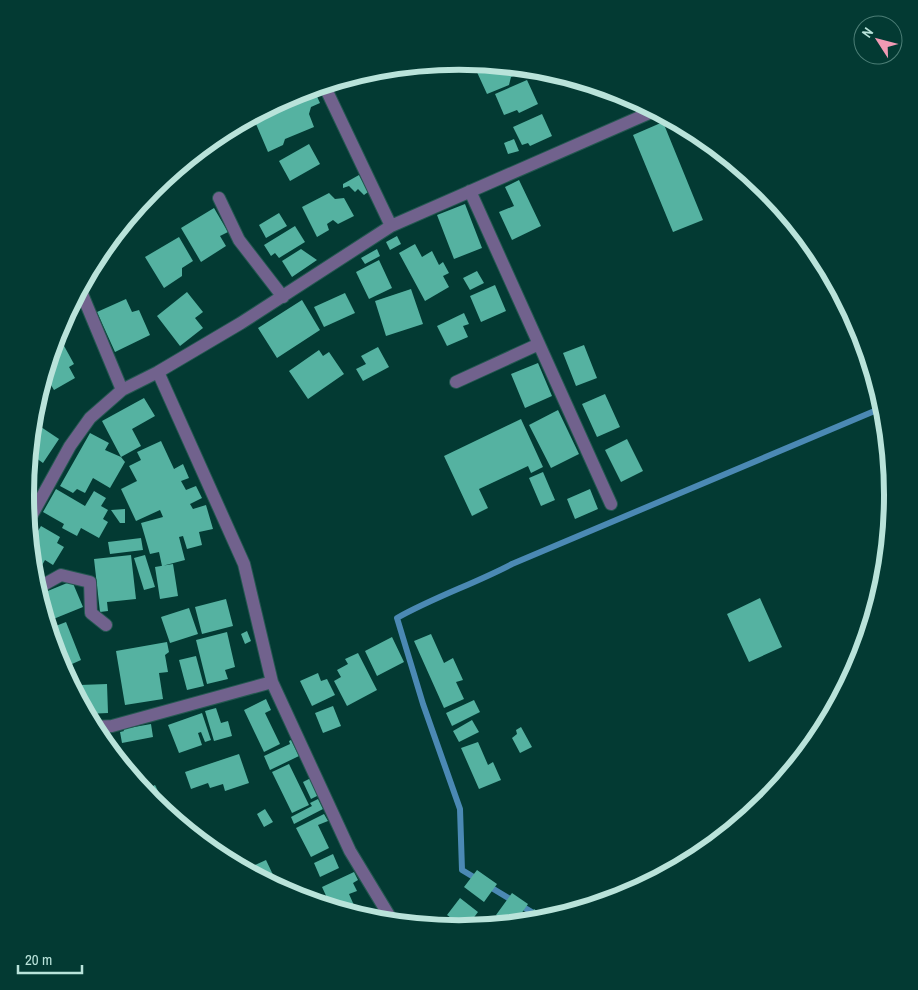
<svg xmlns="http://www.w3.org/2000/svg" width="918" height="990" viewBox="0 0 918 990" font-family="'Archivo Narrow',sans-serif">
  <rect width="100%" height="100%" fill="#033a33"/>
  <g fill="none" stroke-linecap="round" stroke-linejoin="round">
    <path stroke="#4b89b4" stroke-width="6" d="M545 920 462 870 460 809 423 704 397 618C434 597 474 584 512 564L884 407"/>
  </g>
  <path fill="#55b2a1" d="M480 63 515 67 517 75 511 77 509 85 487 94 476 70 481 65Z
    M527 80 538 104 519 113 517 110 504 115 495 94Z
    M314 90 320 103 311 107 309 114 314 127 285 139 283 145 268 152 253 117Z
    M542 114 552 136 530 146 528 143 522 145 513 127Z
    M663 122 703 220 673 232 633 135Z
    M514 139 519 151 508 154 504 143Z
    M309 144 320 164 290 181 279 161Z
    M359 175 368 192 364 195 358 189 355 192 349 186 343 188V184Z
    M519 180 541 226 512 240 499 212 514 206 505 187Z
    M329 193 335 199 344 198 354 216 338 224 333 220 327 224 329 230 317 237 302 207Z
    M465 204 482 248 454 259 437 215Z
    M214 208 228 232 220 236 226 246 201 262 181 228Z
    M279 213 287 226 266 238 259 225Z
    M295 226 305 242 279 258 275 253 271 256 264 245Z
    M397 236 401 244 390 250 386 242Z
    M179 237 193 261 182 268V276L164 288 145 257Z
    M415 244 422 257 432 251 439 265 443 262 449 273 443 276 449 287 425 301 399 253Z
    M301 249 317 260 292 277 282 261Z
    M377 249 380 256 365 264 361 258Z
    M379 260 392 288 369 299 356 272Z
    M477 271 484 283 470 290 463 278Z
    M495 285 506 311 481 322 470 296Z
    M411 289 423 324 386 336 375 301Z
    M187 292 203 312 195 318 203 328 180 346 157 316Z
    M345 293 355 313 324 327 314 307Z
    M126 299 132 312 139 310 150 335 115 352 97 312Z
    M302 300 320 330 277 358 258 328Z
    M464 313 469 324 463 326 468 337 447 346 437 326Z
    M57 333 74 364 69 367 75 378 54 390 48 380 43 379Z
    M584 345 597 378 576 386 563 353Z
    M378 347 389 367 363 381 356 369 366 364 361 356Z
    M319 350 323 356 329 352 344 374 308 399 289 371Z
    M538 363 552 396 525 408 511 374Z
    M605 394 620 427 597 437 582 404Z
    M144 398 155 416 132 429 141 446 121 457 102 421Z
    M558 410 579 454 551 468 529 425Z
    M521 419 543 467 531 473 528 466 479 489 488 508 472 516 444 456Z
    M32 421 59 439 43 463 29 453Z
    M90 433 109 443 105 450 121 457 125 462 110 488 93 478 85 493 77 489 73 493 60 486Z
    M627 439 643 471 621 482 605 450Z
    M161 441 174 469 183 464 189 478 181 481 186 490 196 486 202 498 190 504 193 509 206 505 213 529 199 532 202 545 187 549 183 536 179 537 185 560 162 566 159 552 150 554 141 523 163 517 160 510 136 521 121 489 137 481 129 466 141 460 137 452Z
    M543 472 555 500 541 506 529 478Z
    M56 489 85 506 94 491 106 498 101 506 108 510 103 519 108 522 99 538 81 528 77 536 62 528 64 524 43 512Z
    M590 489 598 509 575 519 567 499Z
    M125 509V523H120L111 510Z
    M41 526 60 537 57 543 64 547 53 565 45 560 36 576 33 574 30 544Z
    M141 538 143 550 110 554 108 542Z
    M131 555 136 599 107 602 108 611 100 612 94 559Z
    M145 555 155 587 144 590 134 558Z
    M173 564 178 596 160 599 155 567Z
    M72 581 83 607 46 622 38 595Z
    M760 598 782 647 749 662 727 614Z
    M226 599 233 626 202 634 195 607Z
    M189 608 198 634 170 643 161 617Z
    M66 622 81 660 72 664 80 685 107 684 108 713 86 714 58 661 48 629Z
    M247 631 251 641 245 644 241 634Z
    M227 632 235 667 225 670 228 679 207 684 196 640Z
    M431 634 444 663 453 658 463 680 456 682 464 699 444 708 414 641Z
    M392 637 404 662 377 676 365 651Z
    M167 642 169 652 165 655 168 672 159 673 163 699 125 705 116 651Z
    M358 653 377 690 347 706 334 681 341 677 337 670 348 664 345 659Z
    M196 656 204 686 187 690 179 660Z
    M318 673 321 681 327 679 335 695 312 706 300 681Z
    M266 699 271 710 265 713 280 744 264 752 244 710Z
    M474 700 480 712 452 726 446 713Z
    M333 706 341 726 323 733 315 713Z
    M216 708 221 723 228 721 232 736 214 741 205 711Z
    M202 713 211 740 205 742 201 732 198 733 202 745 179 753 168 725Z
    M472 720 479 732 459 742 453 731Z
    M151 724 153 737 122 743 120 732 124 731 123 729Z
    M521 727 532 747 520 753 512 738 517 734 516 730Z
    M291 740 299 756 270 770 264 756 290 744 289 741Z
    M478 742 488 765 493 762 501 780 479 789 461 748Z
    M239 754 249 783 225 791 223 784 210 788 208 783 191 789 185 772Z
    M125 759 139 784 138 785 119 762Z
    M289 764 309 805 292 813 272 772Z
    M311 778 319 795 311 799 303 782Z
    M155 785 163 801 156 805 143 791Z
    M318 799 323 809 294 824 291 817 312 806 310 803Z
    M265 809 273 822 264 827 257 814Z
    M324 814 328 821 318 825 329 848 311 857 296 828Z
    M333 854 339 868 320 877 314 863Z
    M266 860 275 879 267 882 244 870Z
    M477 870 497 884 484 902 464 887Z
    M354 872 358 880 353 883 357 891 349 894 357 912 352 914 338 910 332 898 328 900 322 887Z
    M512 893 528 904 514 924H509L496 915Z
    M460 898 478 912 472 920 474 921 470 928H465L447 915Z
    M534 909 549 919 525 923Z"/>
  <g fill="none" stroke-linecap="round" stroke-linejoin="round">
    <g stroke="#245851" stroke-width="14">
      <path id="minor" d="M324 85 391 226
        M470 191 611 504
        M219 198 239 240 283 297
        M80 289 122 390
        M158 372 244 564 272 682 350 851 393 922
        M456 382 539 344
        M28 522 70 446 90 418 122 390 158 372 241 323 391 226 656 110
        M36 589 61 575 90 582 91 613 106 625
        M93 727 112 726 272 682"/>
    </g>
    <path stroke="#4b7d75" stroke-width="3" stroke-dasharray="1 4" stroke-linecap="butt" d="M694 859 690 851 716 842"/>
    <use href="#minor" stroke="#71628d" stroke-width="12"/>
  </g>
  <path d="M0 0H918V990H0ZM34 495a425 425 0 1 1 850 0a425 425 0 1 1-850 0Z" fill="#033a33" fill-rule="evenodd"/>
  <path fill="none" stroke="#b9e3da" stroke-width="6" d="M34 495a425 425 0 1 1 850 0a425 425 0 1 1-850 0Z"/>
  <g transform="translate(878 40) rotate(306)"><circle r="24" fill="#033a33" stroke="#4c7e76"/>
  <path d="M0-4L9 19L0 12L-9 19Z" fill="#f09ab4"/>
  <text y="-8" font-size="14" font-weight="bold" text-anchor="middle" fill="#b9e3da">N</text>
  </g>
  <path d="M18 965v8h64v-8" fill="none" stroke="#b9e3da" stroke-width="2.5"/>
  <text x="25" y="965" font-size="15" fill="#b9e3da" stroke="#033a33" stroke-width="4" paint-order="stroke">20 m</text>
</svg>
